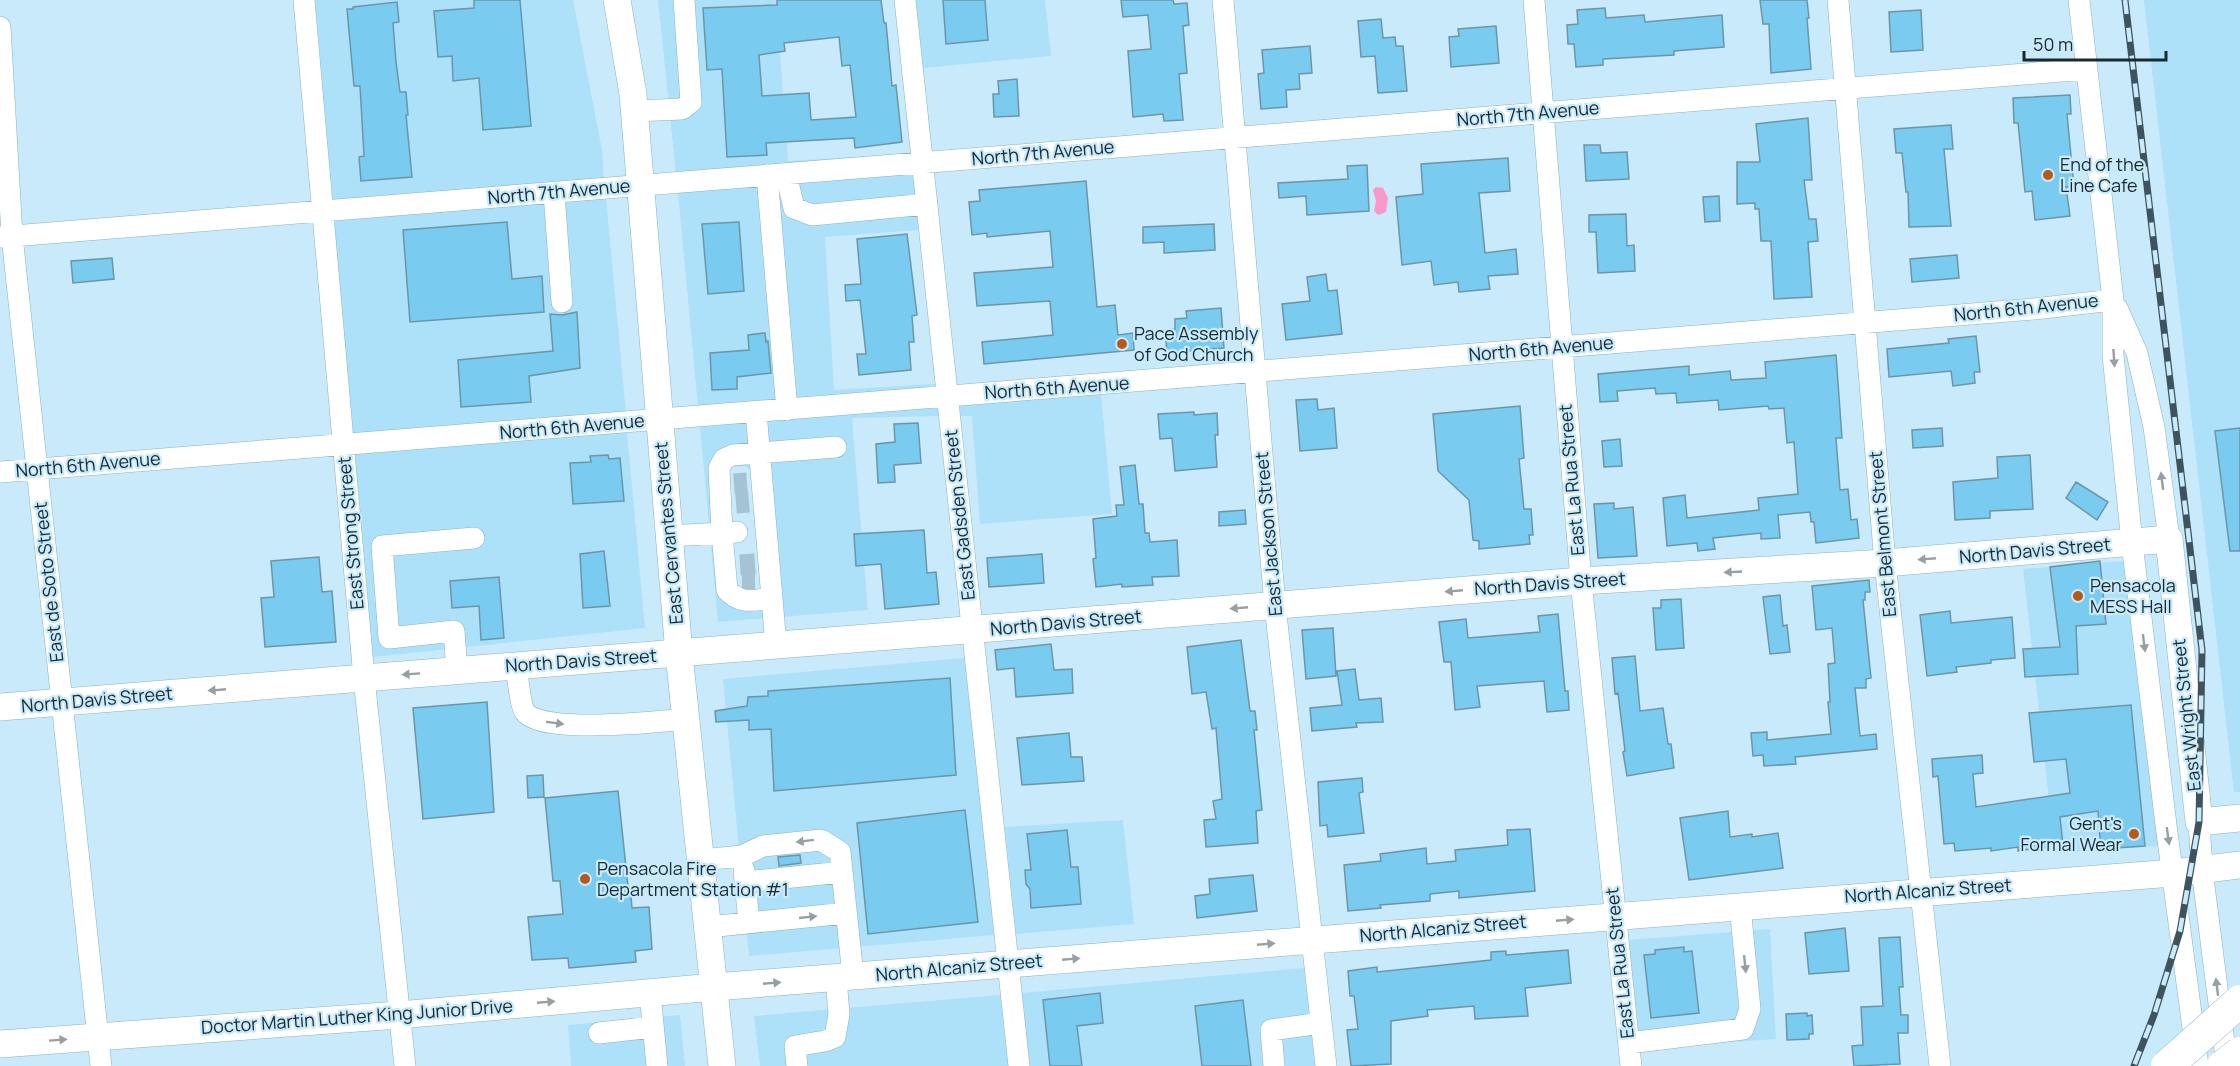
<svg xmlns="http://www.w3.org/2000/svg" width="2240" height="1066" viewBox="0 0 2240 1066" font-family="Manrope,sans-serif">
  <rect width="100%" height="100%" fill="#c8eafb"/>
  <path fill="#ade1f9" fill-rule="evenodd" d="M315 0H573L602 150 604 179 333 202Z
    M658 0H776L788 161 910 154 676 173Z
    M916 0H1045L1051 56 923 68Z
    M2144 0H2240V792H2234Z
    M913 174 919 230 825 237 834 390 935 384V388L698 407 678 192Z
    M606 198 626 413 353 435 334 221Z
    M1101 394 1112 514 980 524 972 416H961L959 405Z
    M938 407 939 416 852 418 868 610 718 622 700 427ZM745 466 756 473 765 585 756 593 733 586 724 475 732 467Z
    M627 432 645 628 373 657 355 454Z
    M2123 561 2158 846 2055 853 2023 569Z
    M965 658 994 935 749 956 723 679Z
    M1123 820 1134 924 1016 934 1005 827Z
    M1770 929 1776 1039 1640 1048 1629 940Z
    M1304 968 1315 1066H1030L1022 993Z
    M1000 995 1008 1066H760L754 1016Z
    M680 1015 685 1066H571L568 1025Z"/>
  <path fill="#f999c9" d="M1376 187 1383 188 1388 198 1386 212 1378 215 1374 211 1376 201 1373 190Z"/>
  <path fill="#79cbf0" stroke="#6d95a8" stroke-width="1.5" fill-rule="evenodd" d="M474 0H520L531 126 483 130 479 78 453 81 452 56 438 57 434 11 474 8Z
    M777 0H881L884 23H886L892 86 896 85 902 142 855 148 854 138 766 143 767 155 727 157 722 69 707 70 703 8 777 5ZM839 37 842 66 850 65 856 117 811 120 809 93 762 96 759 55 785 51 784 43Z
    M943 0H985L988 40 946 44Z
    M1121 0H1173L1174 4 1187 3 1189 25 1183 26 1187 73 1179 74 1183 120 1164 121 1163 114 1133 117 1128 51 1151 49 1148 15 1123 17Z
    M1760 0H1807L1809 18H1807L1811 69 1771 73 1769 24H1763Z
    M397 2 399 22 393 23 396 62 400 92H406L408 115H406L412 177 361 181 359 157 364 156 360 86H354L347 9H353V7Z
    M1605 8 1606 18 1644 15 1645 22 1722 15 1724 47 1674 51V55L1603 59V65L1576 67 1574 44H1568L1567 25 1578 24 1577 10Z
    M1921 10 1923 50 1891 52 1889 12Z
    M1381 19 1383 38 1395 37 1396 46H1403L1407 91 1378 93 1375 56 1361 57 1358 21Z
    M1496 26 1499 63 1451 67 1449 37 1459 36 1458 29Z
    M1310 46 1312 73 1299 74 1300 89 1286 90 1287 107 1261 109 1258 74 1264 73 1262 50Z
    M1017 79 1019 116 994 117 993 94H999L998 81Z
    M2070 95 2071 114H2067L2074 187H2066L2070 216 2035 220 2032 191 2025 192 2018 123H2014L2013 98Z
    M1808 118 1812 180H1804L1809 219H1816L1818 241 1808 242 1812 297 1774 299 1771 241H1761L1759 209H1755V203L1737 204V162H1760L1756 124Z
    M1951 125 1953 149H1944L1951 226 1909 227 1908 192H1906L1902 153H1896L1894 129Z
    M1584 145H1600L1601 153 1627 152 1629 179 1586 181Z
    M1508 158 1510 191 1479 193 1485 253 1516 249 1518 274 1488 276 1490 289 1459 292 1458 282 1434 285 1431 261 1402 265 1396 197 1423 194 1421 164Z
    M1367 165 1369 211 1307 215 1306 196 1279 198 1278 183 1348 179 1347 166Z
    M1086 181 1097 307 1115 305 1118 335 1133 333 1134 350 984 364 982 342 1053 335 1050 301 977 306 974 273 1053 267 1050 231 987 237V233L972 235 969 202 980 201 979 190Z
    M1719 196 1720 221 1705 222 1703 197Z
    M1626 214 1627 246 1634 245 1635 271 1598 273 1596 232H1589V215Z
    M507 222 512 279 542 276 544 312 410 322 403 230Z
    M739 222 744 291 708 294 702 224Z
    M1214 224 1215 250 1164 253V242L1143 243V227Z
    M907 234 917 315 912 316 914 342H909L911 370 859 375 857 354H866L860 300 846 301 845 285 861 284 857 239Z
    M1957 255 1959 278 1912 282 1910 259Z
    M112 258 114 279 73 283 71 261Z
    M1326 274 1328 291 1337 290 1342 334 1286 340 1282 304 1310 301 1307 277Z
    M1221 308 1224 348 1167 353 1165 330 1175 329V319L1187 318 1186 311Z
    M577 312 580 368 529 376 531 402 461 407 458 360 553 351 550 314 562 315Z
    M765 333 766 342 768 341 771 373 737 377V389L712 390 710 353 749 350 748 335Z
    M1976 336 1980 372H1974L1975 383 1953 386 1951 371 1889 377 1887 349 1949 343 1948 339Z
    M1836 355 1842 438H1836L1840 490 1848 489 1851 520 1857 519 1859 538 1816 543 1814 522H1811L1810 512 1778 515 1780 538 1761 539V533L1713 538 1715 549 1698 551 1697 543 1667 546 1663 498 1685 495 1687 518 1759 510 1758 498 1798 494 1794 442 1787 443 1784 408 1769 409 1768 406 1719 410 1718 400 1677 403 1676 393 1656 394 1655 388 1617 391 1618 401 1600 402 1598 374 1689 366V375L1730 371 1731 380 1766 378 1765 362Z
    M1317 399 1318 410 1334 408 1337 448 1300 451 1296 400Z
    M1520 406 1524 458 1519 459 1524 509H1531L1533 535H1529L1530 544 1479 549V541L1473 540 1469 500 1438 471 1433 414Z
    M1194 412V415L1217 413 1218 435H1215L1217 467 1175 471 1172 438 1160 439 1158 414Z
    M918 423 921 463 894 465 895 482 878 483 876 444 895 442 894 424Z
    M1942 428 1943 446 1913 448 1912 430Z
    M2240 428V551H2230L2215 431Z
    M1620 439 1622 466 1604 467 1602 441Z
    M608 455 609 459 620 458 624 501 573 504 570 463 591 462 590 456Z
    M2030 455 2033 509 1990 511V518L1955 520 1953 482 1998 478 1997 457Z
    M1135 465 1139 504H1143L1145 533H1149L1150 542 1177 540 1179 576 1152 577 1153 585 1122 587V584L1096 587 1093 559 1096 558 1093 519 1117 516 1116 505H1124L1120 467Z
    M2076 482 2108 502 2097 520 2066 498Z
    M1614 503V509L1633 507 1637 556 1598 558 1594 504Z
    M1245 510 1246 524 1219 526V512Z
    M924 530 927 573 936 572 939 604 885 609 881 564 856 566 854 534Z
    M604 551 610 606 583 608 580 554Z
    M1042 554 1044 583 989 587 987 558Z
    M319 557 322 592 332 591 336 642 265 647 261 598 274 597 271 561Z
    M2100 561 2106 624 2076 626 2078 674 2025 677 2023 649 2060 647 2050 567Z
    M499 577 504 638 481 640 479 606 452 608 450 581Z
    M1869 580 1870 592H1865V600H1863L1871 678 1866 679V688H1855L1860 736 1876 734 1877 749 1795 757 1796 764 1764 766 1763 755 1753 756 1751 733 1767 732V740L1831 734 1828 702H1830L1828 664 1835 663 1832 628 1816 630 1812 586Z
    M1780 595 1783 626 1787 625 1790 652 1770 654 1763 597Z
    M1681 599 1684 648 1656 650 1653 608H1661V600Z
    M1950 611 1951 623 2012 617 2015 658 1991 660V663L1956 667 1957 672 1927 676 1920 615Z
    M1558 614 1565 691H1568L1569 710 1547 712 1544 681 1477 686 1480 707 1455 710 1451 662H1444L1439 622 1466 619 1468 638 1540 632 1538 616Z
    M1333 628 1336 676 1306 679 1302 630Z
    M1241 640 1250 711H1255L1257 730H1254L1262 810 1256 811 1258 843 1206 847 1204 820 1216 819 1213 801 1222 799 1216 728 1212 729 1206 692 1192 694 1187 647Z
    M1051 644 1054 670 1072 669 1073 693 1016 697 1014 668 997 670 995 650Z
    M1635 656 1640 711 1663 708 1668 744H1671L1674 768 1627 776 1623 752 1625 751 1618 693 1615 694 1612 658Z
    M1355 669 1359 700 1381 698 1383 722 1356 723 1357 727 1312 731 1310 708 1342 705 1337 671Z
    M950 678 956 775 774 791 771 729 749 730V720L716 722 715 711 747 706 748 697 768 696V691Z
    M487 702 494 812 423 819 413 708Z
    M2131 705 2145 846 2101 849 2098 811 2060 817 2063 845 2018 851V847L1991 851V848L1955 851 1954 843 1944 844 1938 776 1933 777 1932 759 1982 755 1983 773 1973 774 1976 807 2070 793 2066 759 2034 762 2029 713Z
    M1069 733 1071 757H1082L1084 781 1022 785 1017 738Z
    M543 775 544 797 528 798 527 776Z
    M1362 778 1363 792 1359 793 1364 833 1328 837 1327 825 1320 826 1318 782Z
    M618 791 629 896H631L632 908 649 907 652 949 635 951 636 962 569 968 568 958 532 960 528 917 563 914 560 881H553L545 798Z
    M965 810 978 922 868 934 857 823Z
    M1728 811 1730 837 1752 834V837L1778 833 1783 868 1689 880 1680 818Z
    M1530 829 1535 891 1459 898V891L1430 894V901L1380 905 1381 908 1348 911 1344 865 1381 861 1380 854 1426 848 1427 864 1456 861 1455 850 1508 845 1507 830Z
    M1067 830 1071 867H1078L1081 904 1031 908 1030 889 1026 884 1025 870H1031L1027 834Z
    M800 855 801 863 779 866 778 857Z
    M1253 875 1257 911 1197 918 1195 896 1210 894 1209 879Z
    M1845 928 1849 971 1809 974 1805 933Z
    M1900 937 1903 987H1899L1901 1015H1908V1033H1898L1900 1064 1854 1066 1852 1046 1863 1045 1861 1007 1883 1006 1879 938Z
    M1684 947V952L1692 951 1699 1013 1651 1018 1644 955 1655 954V950Z
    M1568 950 1571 983 1525 988 1528 1016 1475 1019 1474 1006 1427 1010 1428 1016 1391 1021V1064L1351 1066 1347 1030 1358 1029 1354 996H1350L1348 971 1377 967V972L1491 960V952L1506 951V955Z
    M1100 993 1103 1023 1077 1026 1082 1066H1050L1043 1000Z
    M1243 1000 1251 1066H1202L1195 1006Z
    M1807 1013V1016L1812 1015 1813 1034H1809V1039L1787 1040 1786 1014Z"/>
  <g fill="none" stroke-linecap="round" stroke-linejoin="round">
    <path stroke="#a5c3d3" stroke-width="21" stroke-dasharray="21 10" stroke-linecap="butt" d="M734 484 747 483
      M736 503 749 502
      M740 565 755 564
      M742 584H755"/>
    <g stroke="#89b2c6" stroke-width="22">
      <path id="minor" d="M304 0 364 678 405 1066
        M905 0 1019 1066
        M1223 0 1275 605 1326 1066
        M1534 0 1581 581 1631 1066
        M1838 0 1885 563 1940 1066
        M2079 0 2113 300V355L2132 543 2166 825 2198 1066
        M0 27 12 236 101 1066
        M634 111 682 109 691 102 684 0
        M786 174 794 208 812 215 927 204
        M767 175 787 410
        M554 193 562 302
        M0 237 2086 69
        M2117 308 2137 353 2154 427 2169 539
        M756 412 772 598
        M0 472 2034 309 2113 300
        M737 532 722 533 719 468 724 459 733 455 836 447
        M669 536 722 533 727 590C741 605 754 600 772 598L776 646
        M516 666C518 677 520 705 525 712 541 734 657 722 686 719
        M457 671 454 631 389 638 382 546 474 538
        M2199 822 2202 870 2227 1066
        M701 860 742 856 763 846 821 840 840 852 853 976
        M744 870 749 923
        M745 882 842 872
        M708 927 846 913
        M650 993 657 1066
        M599 1033 653 1027
        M1629 1043 1743 1029 1750 1009 1740 906
        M797 1066 795 1046 825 1041 835 1037 839 1014 836 978
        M1274 1066 1271 1030 1321 1023"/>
    </g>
    <g stroke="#89b2c6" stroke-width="28">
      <path id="major" d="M617 0 633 94 679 654 722 1066
        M0 707 1581 581 1885 563 2169 539 2199 822 2240 818
        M0 1044 399 1015 714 987 2173 873 2240 865"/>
    </g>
    <use href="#minor" stroke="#fff" stroke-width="21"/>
    <use href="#major" stroke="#fff" stroke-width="27"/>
    <g stroke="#3e535d" stroke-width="7">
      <path id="rail" d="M2125 0 2202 650 2199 822 2180 931 2154 1015 2134 1066"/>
    </g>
    <use href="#rail" stroke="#c8eafb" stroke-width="4.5" stroke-dasharray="14" stroke-linecap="butt"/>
    <g stroke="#89b2c6" stroke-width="33" stroke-linecap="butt">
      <path id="highway-bridge" d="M2167 1066 2240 1001
        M2223 1066 2240 1053"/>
    </g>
    <use href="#highway-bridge" stroke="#fff" stroke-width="32"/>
  </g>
  <defs><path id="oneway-solid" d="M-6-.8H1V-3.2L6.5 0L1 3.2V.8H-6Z" transform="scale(1.5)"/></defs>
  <g fill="#979fa2">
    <use href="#oneway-solid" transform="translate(2114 358) rotate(86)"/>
    <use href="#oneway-solid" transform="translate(2162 481) rotate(-97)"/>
    <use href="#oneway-solid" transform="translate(1927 559) rotate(175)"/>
    <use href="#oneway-solid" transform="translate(1733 572) rotate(177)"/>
    <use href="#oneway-solid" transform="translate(1454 591) rotate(175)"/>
    <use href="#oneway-solid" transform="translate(1239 608) rotate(175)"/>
    <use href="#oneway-solid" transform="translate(2144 643) rotate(83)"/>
    <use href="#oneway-solid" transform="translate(411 674) rotate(176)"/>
    <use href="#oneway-solid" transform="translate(217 690) rotate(175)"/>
    <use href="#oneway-solid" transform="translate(555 723) rotate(7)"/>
    <use href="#oneway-solid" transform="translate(2168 836) rotate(82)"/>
    <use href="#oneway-solid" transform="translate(805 841) rotate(173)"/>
    <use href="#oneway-solid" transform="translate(808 917) rotate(-6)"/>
    <use href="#oneway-solid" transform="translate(1565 920) rotate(-5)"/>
    <use href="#oneway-solid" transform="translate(1266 944) rotate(-5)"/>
    <use href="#oneway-solid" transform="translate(1071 959) rotate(-5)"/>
    <use href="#oneway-solid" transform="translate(1745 964) rotate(84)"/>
    <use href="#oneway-solid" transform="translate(772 983) rotate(-5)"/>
    <use href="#oneway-solid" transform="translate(2217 987) rotate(-97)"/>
    <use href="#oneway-solid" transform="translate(546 1002) rotate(-5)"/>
    <use href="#oneway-solid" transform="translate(58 1040) rotate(-4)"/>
  </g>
  <g fill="#b95917" stroke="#c8eafb" stroke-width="2">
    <circle cx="2048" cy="175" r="6"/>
    <circle cx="1122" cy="344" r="6"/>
    <circle cx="2078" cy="596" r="6"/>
    <circle cx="2134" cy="834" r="6"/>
    <circle cx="585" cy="879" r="6"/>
  </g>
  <g text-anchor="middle" stroke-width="4.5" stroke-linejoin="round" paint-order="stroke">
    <g font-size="18" fill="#182931" stroke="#c8eafb">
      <text transform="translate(1528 114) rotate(-5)" y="6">North 7th Avenue</text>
      <text transform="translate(1043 153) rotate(-5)" y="6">North 7th Avenue</text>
      <text transform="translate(559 192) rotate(-5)" y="6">North 7th Avenue</text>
      <text transform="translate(2026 308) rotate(-6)" y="6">North 6th Avenue</text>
      <text transform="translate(1541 349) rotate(-5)" y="6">North 6th Avenue</text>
      <text transform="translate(1057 388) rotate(-4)" y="6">North 6th Avenue</text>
      <text transform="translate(572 427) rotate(-5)" y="6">North 6th Avenue</text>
      <text transform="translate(88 465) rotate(-5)" y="6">North 6th Avenue</text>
      <text transform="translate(1572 480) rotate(-95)" y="6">East La Rua Street</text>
      <text transform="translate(960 515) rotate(-96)" y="6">East Gadsden Street</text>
      <text transform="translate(351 533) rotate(-95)" y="6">East Strong Street</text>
      <text transform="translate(669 533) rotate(-95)" y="6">East Cervantes Street</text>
      <text transform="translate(1269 534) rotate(-95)" y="6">East Jackson Street</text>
      <text transform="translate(1883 534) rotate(-95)" y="6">East Belmont Street</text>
      <text transform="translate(2035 551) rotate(-5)" y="6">North Davis Street</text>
      <text transform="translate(49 582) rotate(-96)" y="6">East de Soto Street</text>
      <text transform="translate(1550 584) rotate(-4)" y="6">North Davis Street</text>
      <text transform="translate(1066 623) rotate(-5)" y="6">North Davis Street</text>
      <text transform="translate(581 661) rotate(-4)" y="6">North Davis Street</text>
      <text transform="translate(97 700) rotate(-5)" y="6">North Davis Street</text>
      <text transform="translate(2187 715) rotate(-96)" y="6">East Wright Street</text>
      <text transform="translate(1928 891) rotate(-4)" y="6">North Alcaniz Street</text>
      <text transform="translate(1443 929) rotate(-5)" y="6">North Alcaniz Street</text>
      <text transform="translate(1620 963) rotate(-96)" y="6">East La Rua Street</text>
      <text transform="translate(959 968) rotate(-5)" y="6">North Alcaniz Street</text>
      <text transform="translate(357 1017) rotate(-4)" y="6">Doctor Martin Luther King Junior Drive</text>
    </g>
    <g font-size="18" fill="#182931" stroke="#c8eafb" text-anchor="start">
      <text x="2060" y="171">End of the<tspan x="2060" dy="21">Line Cafe</tspan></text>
      <text x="1134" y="340">Pace Assembly<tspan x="1134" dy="21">of God Church</tspan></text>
      <text x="2090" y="592">Pensacola<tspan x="2090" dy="21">MESS Hall</tspan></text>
      <text x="2122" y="830" text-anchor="end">Gent's<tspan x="2122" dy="21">Formal Wear</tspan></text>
      <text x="597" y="875">Pensacola Fire<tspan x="597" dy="21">Department Station #1</tspan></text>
    </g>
  </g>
  <path d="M2024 51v9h142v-9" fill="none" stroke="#182931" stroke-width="3"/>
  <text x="2033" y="51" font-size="18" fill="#182931" stroke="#c8eafb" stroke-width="4.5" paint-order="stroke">50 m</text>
</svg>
